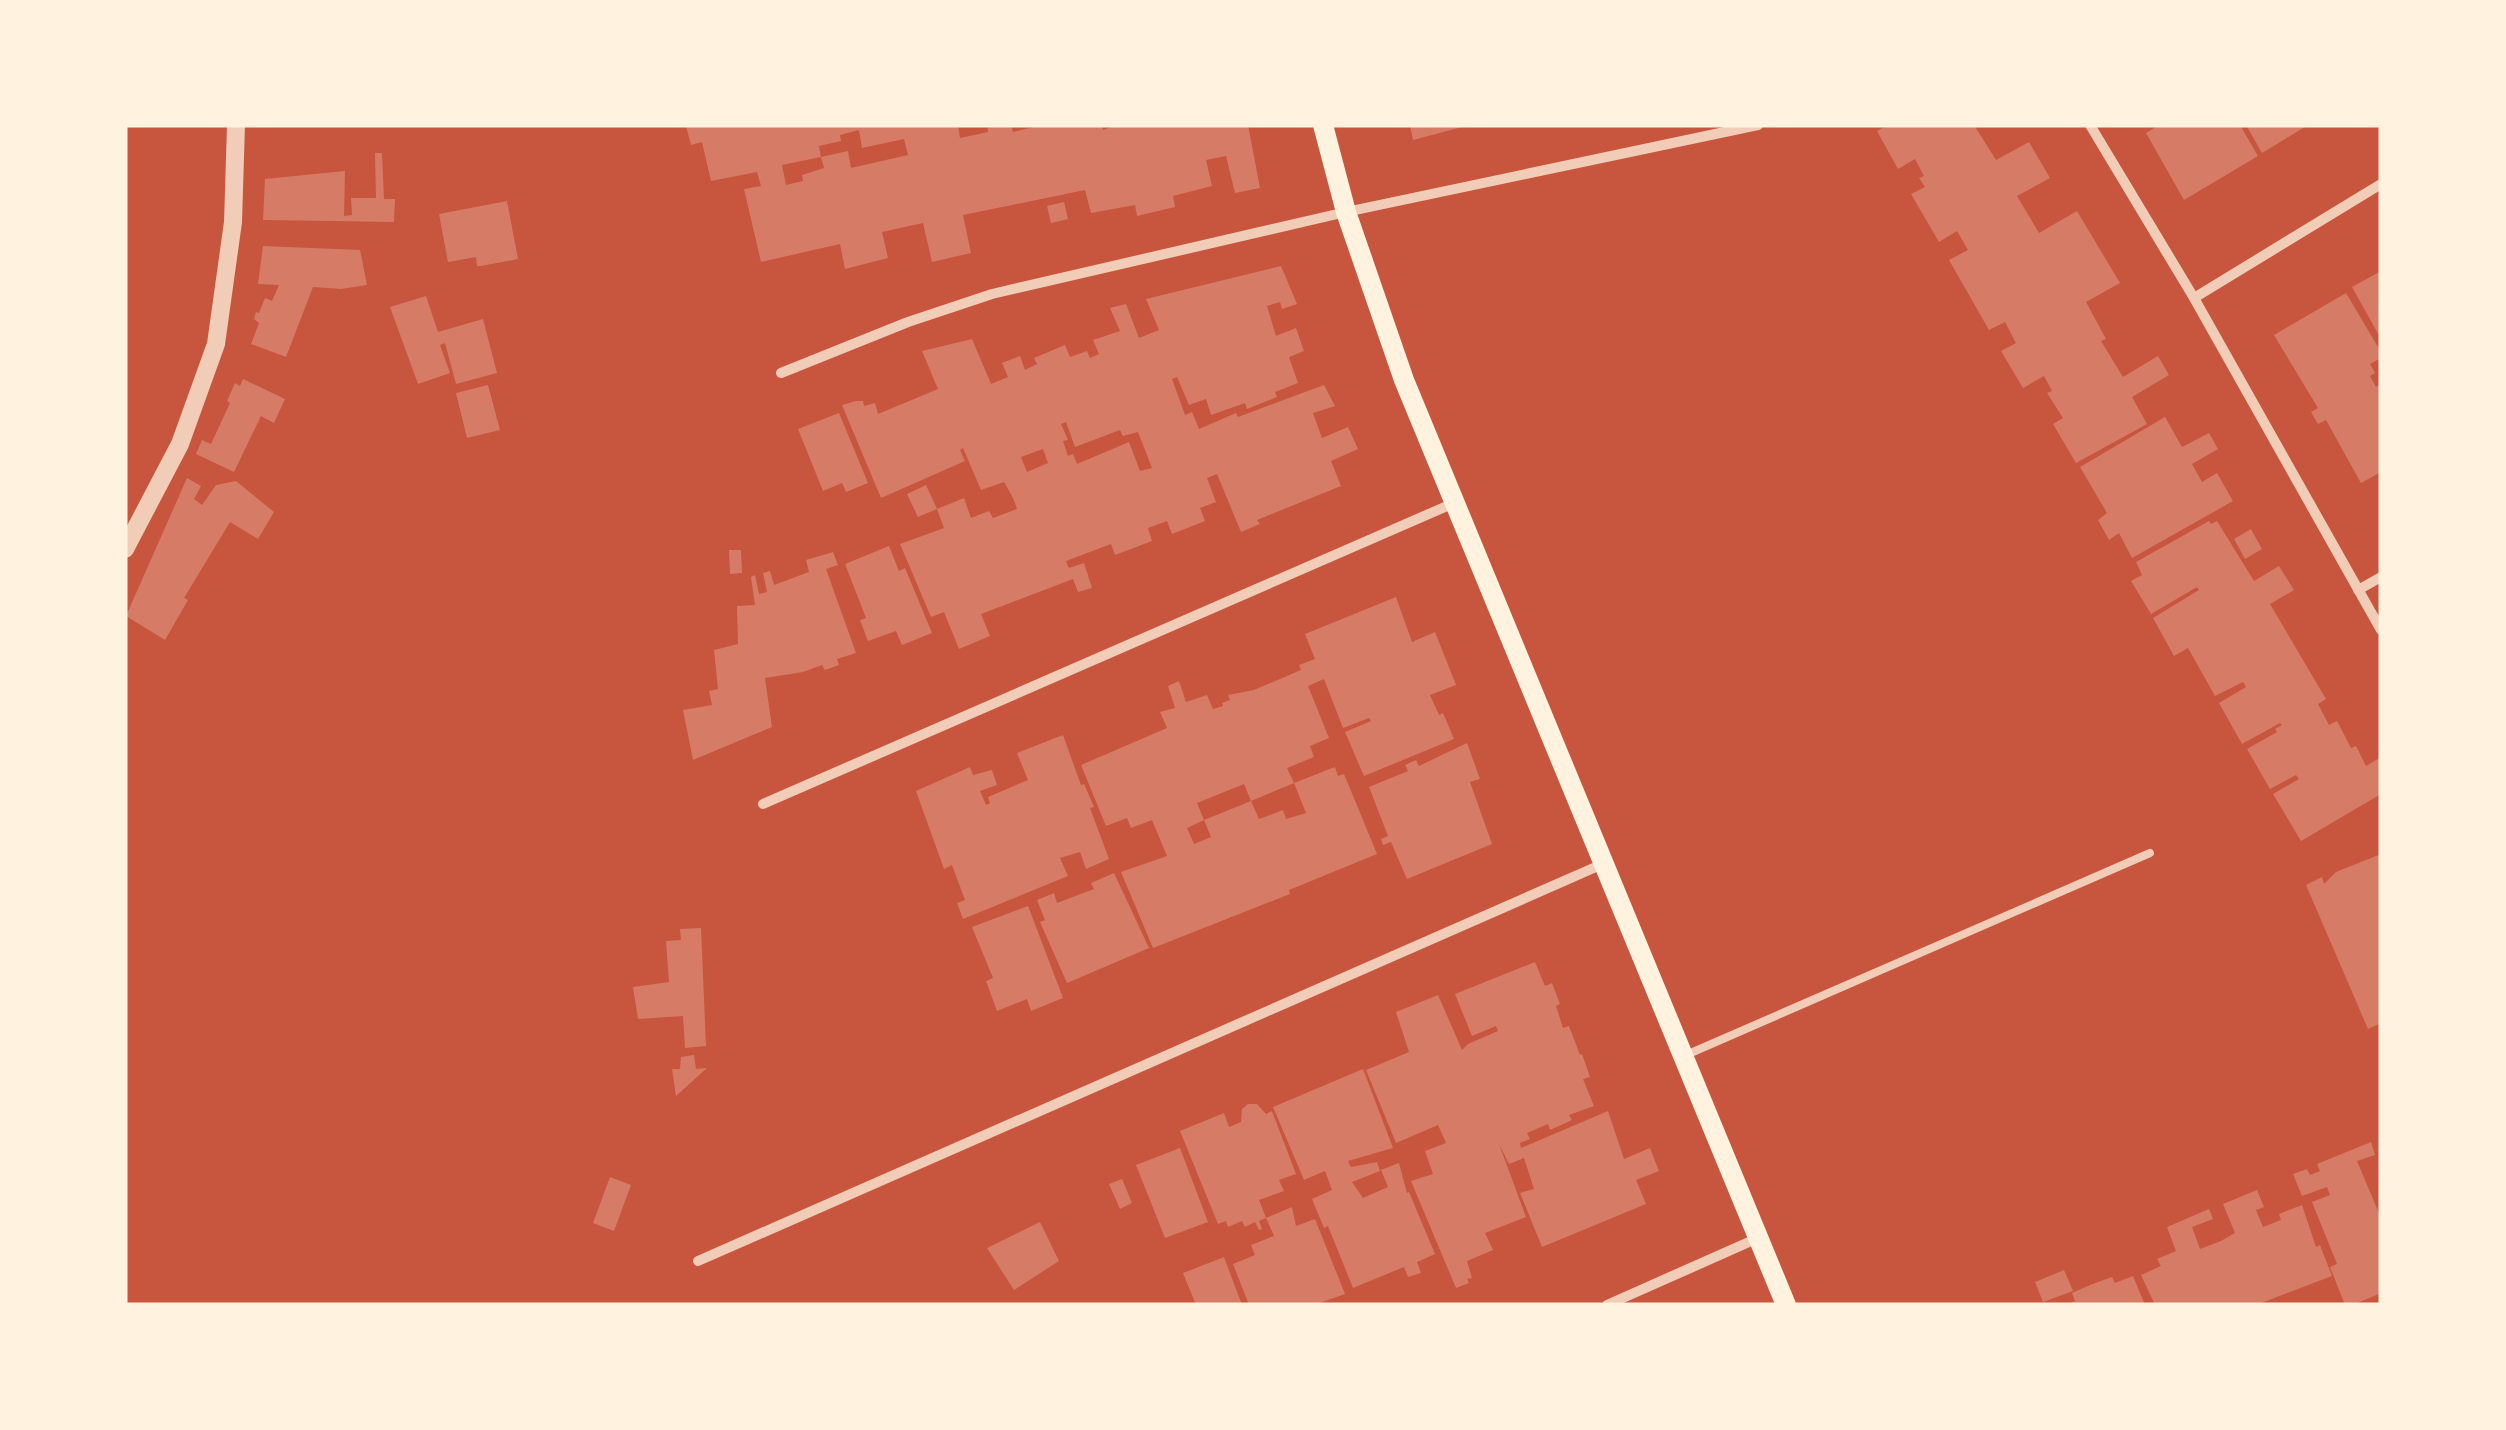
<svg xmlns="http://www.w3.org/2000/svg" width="2506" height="1430" viewBox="0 0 2506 1430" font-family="Figtree,sans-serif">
  <rect width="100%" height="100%" fill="#c8553d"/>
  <path fill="#d67c66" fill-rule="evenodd" d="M958 125 960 138 988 132 987 125H1011L1013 132 1042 125H1102L1103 130 1116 125H1248L1260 188 1235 193 1226 156 1206 160 1212 186 1173 196 1175 207 1137 216 1135 205 1091 213 1085 190 963 215 971 253 932 262 923 223 882 232 888 258 845 269 840 244 761 262 744 189 761 186 757 172 711 181 702 142 691 145 686 126ZM859 130 862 148 904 139 908 155 851 168 848 151 821 157 824 168 802 175 803 181 786 185 782 165 821 157 819 146 841 141 840 135Z
    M1410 125H1466V126L1413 140Z
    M1888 125H1974L1996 160 2029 142 2050 178 2017 196 2039 233 2077 211 2120 283 2086 302 2106 339 2101 341 2123 377 2158 356 2169 375 2132 397 2147 424 2076 463 2053 424 2063 418 2047 393 2052 391 2044 376 2023 388 2001 351 2016 343 2005 322 1989 330 1949 260 1968 250 1957 231 1939 242 1911 194 1925 187 1919 178 1924 176 1915 159 1898 169 1877 131Z
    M2159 125H2240L2258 156 2184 200 2146 133Z
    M2246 125H2308L2262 153Z
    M375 153H382L384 199H395L394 222 263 220 265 179 345 171 344 216 352 215 351 198H376Z
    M507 201 518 259 481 266H477L476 257 448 262 439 214Z
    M1064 202 1068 219 1051 223 1047 206Z
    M263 246 360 250 367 285 341 289 313 287 286 357 251 344 259 323 254 319 256 312 259 313 265 298 272 301 279 285 258 284Z
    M1281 266 1297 304 1282 309 1280 302 1267 306 1276 336 1296 328 1304 351 1289 357 1298 383 1275 392 1277 397 1247 409 1245 403 1211 415 1206 399 1189 405 1177 377 1172 379 1185 415 1192 412 1199 429 1236 413 1238 417 1324 385 1335 406 1313 413 1322 438 1348 427 1358 449 1331 461 1341 486 1257 520 1260 524 1241 532 1217 474 1207 478 1216 502 1200 508 1205 521 1172 534 1167 521 1148 528 1152 541 1115 555 1111 544 1066 561 1069 568 1084 563 1092 588 1078 592 1073 579 981 614 990 636 959 649 944 612 931 617 900 544 944 528 937 509 964 498 971 518 989 511 993 518 1017 509 1013 498 1004 482 981 490 963 448 960 450 965 461 881 498 842 405 856 401H863L864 406 875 403 878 414 938 389 922 351 972 339 991 384 1008 377 1002 363 1020 356 1025 370 1037 364 1034 358 1065 345 1070 357 1087 351 1090 358 1099 354 1093 340 1120 331 1110 308 1126 304 1139 338 1159 330 1146 299ZM1066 422 1075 447 1120 430 1123 436 1138 432 1152 468 1140 471 1129 442 1077 464 1073 454 1068 456 1063 441 1068 440 1061 424ZM1043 449 1048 463 1027 472 1021 457Z
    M2381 271V339L2352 287Z
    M2346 293 2381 352V358L2370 364 2375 373 2370 376 2376 387 2381 384V472L2361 483 2326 420 2318 424 2311 412 2318 408 2274 335Z
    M426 296 438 332 483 319 497 373 456 384 445 343 440 345 450 373 418 384 390 307Z
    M243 379 285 399 274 423 261 416 234 472 196 454 202 440 211 444 230 403 227 401 235 383 240 386Z
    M488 385 500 430 467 438 456 393Z
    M839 413 868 483 846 492 842 483 823 491 798 429Z
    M2165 417 2182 447 2209 433 2218 449 2192 464 2202 482 2217 473 2233 501 2132 558 2119 533 2109 540 2098 520 2107 513 2080 467Z
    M187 478 201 486 194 499 202 505 216 485 236 481 274 512 258 539 230 522 184 598 188 600 165 640 126 616Z
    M926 485 937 509 918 517 907 494Z
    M2209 521 2211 524 2217 521 2254 581 2279 566 2294 590 2270 604 2326 699 2318 704 2329 725 2337 721 2351 748 2356 746 2366 766 2381 757V794L2301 841 2273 794 2299 779 2296 775 2270 789 2247 749 2277 732 2275 729 2282 725 2280 723 2242 744 2219 703 2246 687 2243 682 2215 696 2188 648 2174 656 2153 618 2199 590 2197 587 2151 614 2131 581 2142 575 2136 562Z
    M2251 529 2262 549 2245 559 2234 539Z
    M889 546 899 571 905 568 932 633 902 645 896 631 868 641 860 620 866 618 845 564Z
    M729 550H741L742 573 730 574Z
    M833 552 838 565 826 569 856 653 837 659 839 665 825 670 822 665 803 672 765 678 772 727 693 760 683 710 712 705 709 691 718 689 714 650 738 644 737 606 755 605 751 577 755 575 759 594 767 592 763 573 770 571 774 585 809 572 806 560Z
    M1396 597 1412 642 1435 632 1456 685 1430 695 1439 715 1443 713 1454 739 1364 776 1345 732 1371 721 1369 718 1343 728 1324 679 1308 686 1329 738 1310 746 1314 757 1287 768 1294 783 1335 767 1338 776 1344 774 1377 854 1289 890 1290 894 1153 948 1121 872 1167 856 1152 820 1131 828 1127 818 1106 826 1081 765 1167 728 1160 712 1175 708 1168 686 1179 681 1186 702 1207 695 1213 709 1223 706 1222 703 1230 700 1228 695 1254 690 1301 670 1299 665 1315 659 1305 634ZM1294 783 1306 813 1286 819 1283 810 1259 819 1251 801 1204 820 1211 837 1194 844 1187 828 1204 820 1197 803 1244 784 1251 801Z
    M1063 735 1081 785 1084 784 1094 807 1090 808 1109 859 1086 869 1080 852 1060 858 1068 876 963 919 957 903 965 900 952 865 944 869 916 791 970 767 973 775 992 770 997 785 980 791 986 805 990 803 988 797 1028 780 1017 753Z
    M1467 743 1480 779 1470 782 1492 844 1407 879 1391 842 1383 845 1381 839 1388 836 1369 787 1408 771 1405 765 1416 760 1419 766Z
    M2381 854V1023L2368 1029 2306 885 2322 877 2324 884 2336 872Z
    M1114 873 1149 948 1067 983 1040 922 1045 920 1037 900 1054 893 1057 903 1094 889 1091 883Z
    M1028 906 1063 998 1031 1011 1027 999 997 1011 986 981 993 978 972 927Z
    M701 928 706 1046 685 1048 683 1016 638 1019 633 987 669 982 666 941 681 940 680 929Z
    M1535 962 1545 986 1552 983 1560 1004 1556 1006 1563 1028 1569 1026 1580 1055 1582 1054 1590 1077 1583 1079 1594 1106 1569 1115 1572 1120 1550 1130 1548 1124 1527 1133 1530 1139 1520 1143 1521 1148 1608 1111 1624 1159 1650 1148 1659 1171 1636 1180 1646 1204 1542 1247 1520 1193 1534 1189 1524 1158 1509 1164 1499 1144 1526 1217 1485 1233 1493 1250 1467 1261 1472 1278 1467 1279 1469 1283 1456 1288 1411 1181 1433 1174 1425 1151 1446 1143 1438 1125 1396 1143 1366 1070 1409 1052 1396 1012 1438 995 1462 1050 1468 1044 1498 1031 1496 1026 1472 1036 1455 994Z
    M694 1055 696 1069 707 1068 676 1096 672 1069H680L681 1057Z
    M1363 1069 1393 1148 1348 1161 1351 1167 1377 1162 1380 1171 1352 1182 1363 1198 1388 1187 1381 1170 1399 1163 1407 1193 1409 1192 1435 1254 1417 1262 1421 1273 1408 1277 1404 1267 1353 1288 1328 1226 1324 1228 1312 1199 1332 1190 1325 1171 1304 1180 1273 1107Z
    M1248 1104H1257L1266 1114 1272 1111 1296 1174 1279 1180 1284 1191 1259 1200 1266 1218 1259 1221 1262 1229 1259 1230 1255 1222 1245 1227 1242 1221 1228 1227 1226 1221 1218 1224 1180 1131 1224 1113 1229 1127 1241 1122 1242 1109Z
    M2371 1142 2375 1155 2357 1161 2381 1218V1293L2353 1305H2345L2330 1267 2337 1264 2312 1202 2330 1195 2327 1187 2302 1196 2293 1174 2307 1169 2310 1175 2320 1171 2317 1164Z
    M1180 1148 1208 1222 1165 1238 1136 1165Z
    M610 1177 631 1185 614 1231 593 1223Z
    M1122 1179 1132 1203 1120 1209 1109 1184Z
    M2257 1190 2264 1207 2256 1210 2263 1227 2281 1220 2279 1214 2302 1205 2316 1247 2320 1245 2332 1276 2256 1305H2155L2141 1275 2161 1266 2157 1259 2176 1251 2167 1227 2209 1209 2213 1219 2192 1227 2200 1249 2221 1241 2235 1233 2223 1204Z
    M1292 1207 1296 1226 1315 1219 1345 1294 1314 1305H1249L1233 1264 1255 1255 1251 1245 1274 1236 1266 1218Z
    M1040 1222 1059 1261 1014 1290 987 1248Z
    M1224 1257 1242 1305H1196L1183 1273Z
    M2064 1270 2073 1291 2043 1302 2035 1282Z
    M2133 1276 2145 1305H2065L2075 1301 2072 1293 2090 1285 2112 1277 2115 1283Z"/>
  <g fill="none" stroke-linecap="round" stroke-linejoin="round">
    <path stroke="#f1ccb7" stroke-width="8" d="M1686 1055 2150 853"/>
    <path stroke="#f1ccb7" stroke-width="10" d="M2090 125 2194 298 2381 630
      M2194 298 2381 184
      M781 373 908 322 992 294 1346 212 1758 125
      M2358 590 2381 577
      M763 804 1454 503
      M698 1261 1605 863
      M1607 1305 1758 1238"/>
    <path stroke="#f1ccb7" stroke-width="18" d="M125 549 180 444 216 344 233 222 236 125"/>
    <path stroke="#fff3e0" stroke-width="20" d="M1323 125 1346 212 1404 380 1786 1305"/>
  </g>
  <rect width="2506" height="1430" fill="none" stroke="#fff3e0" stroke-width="255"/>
</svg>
